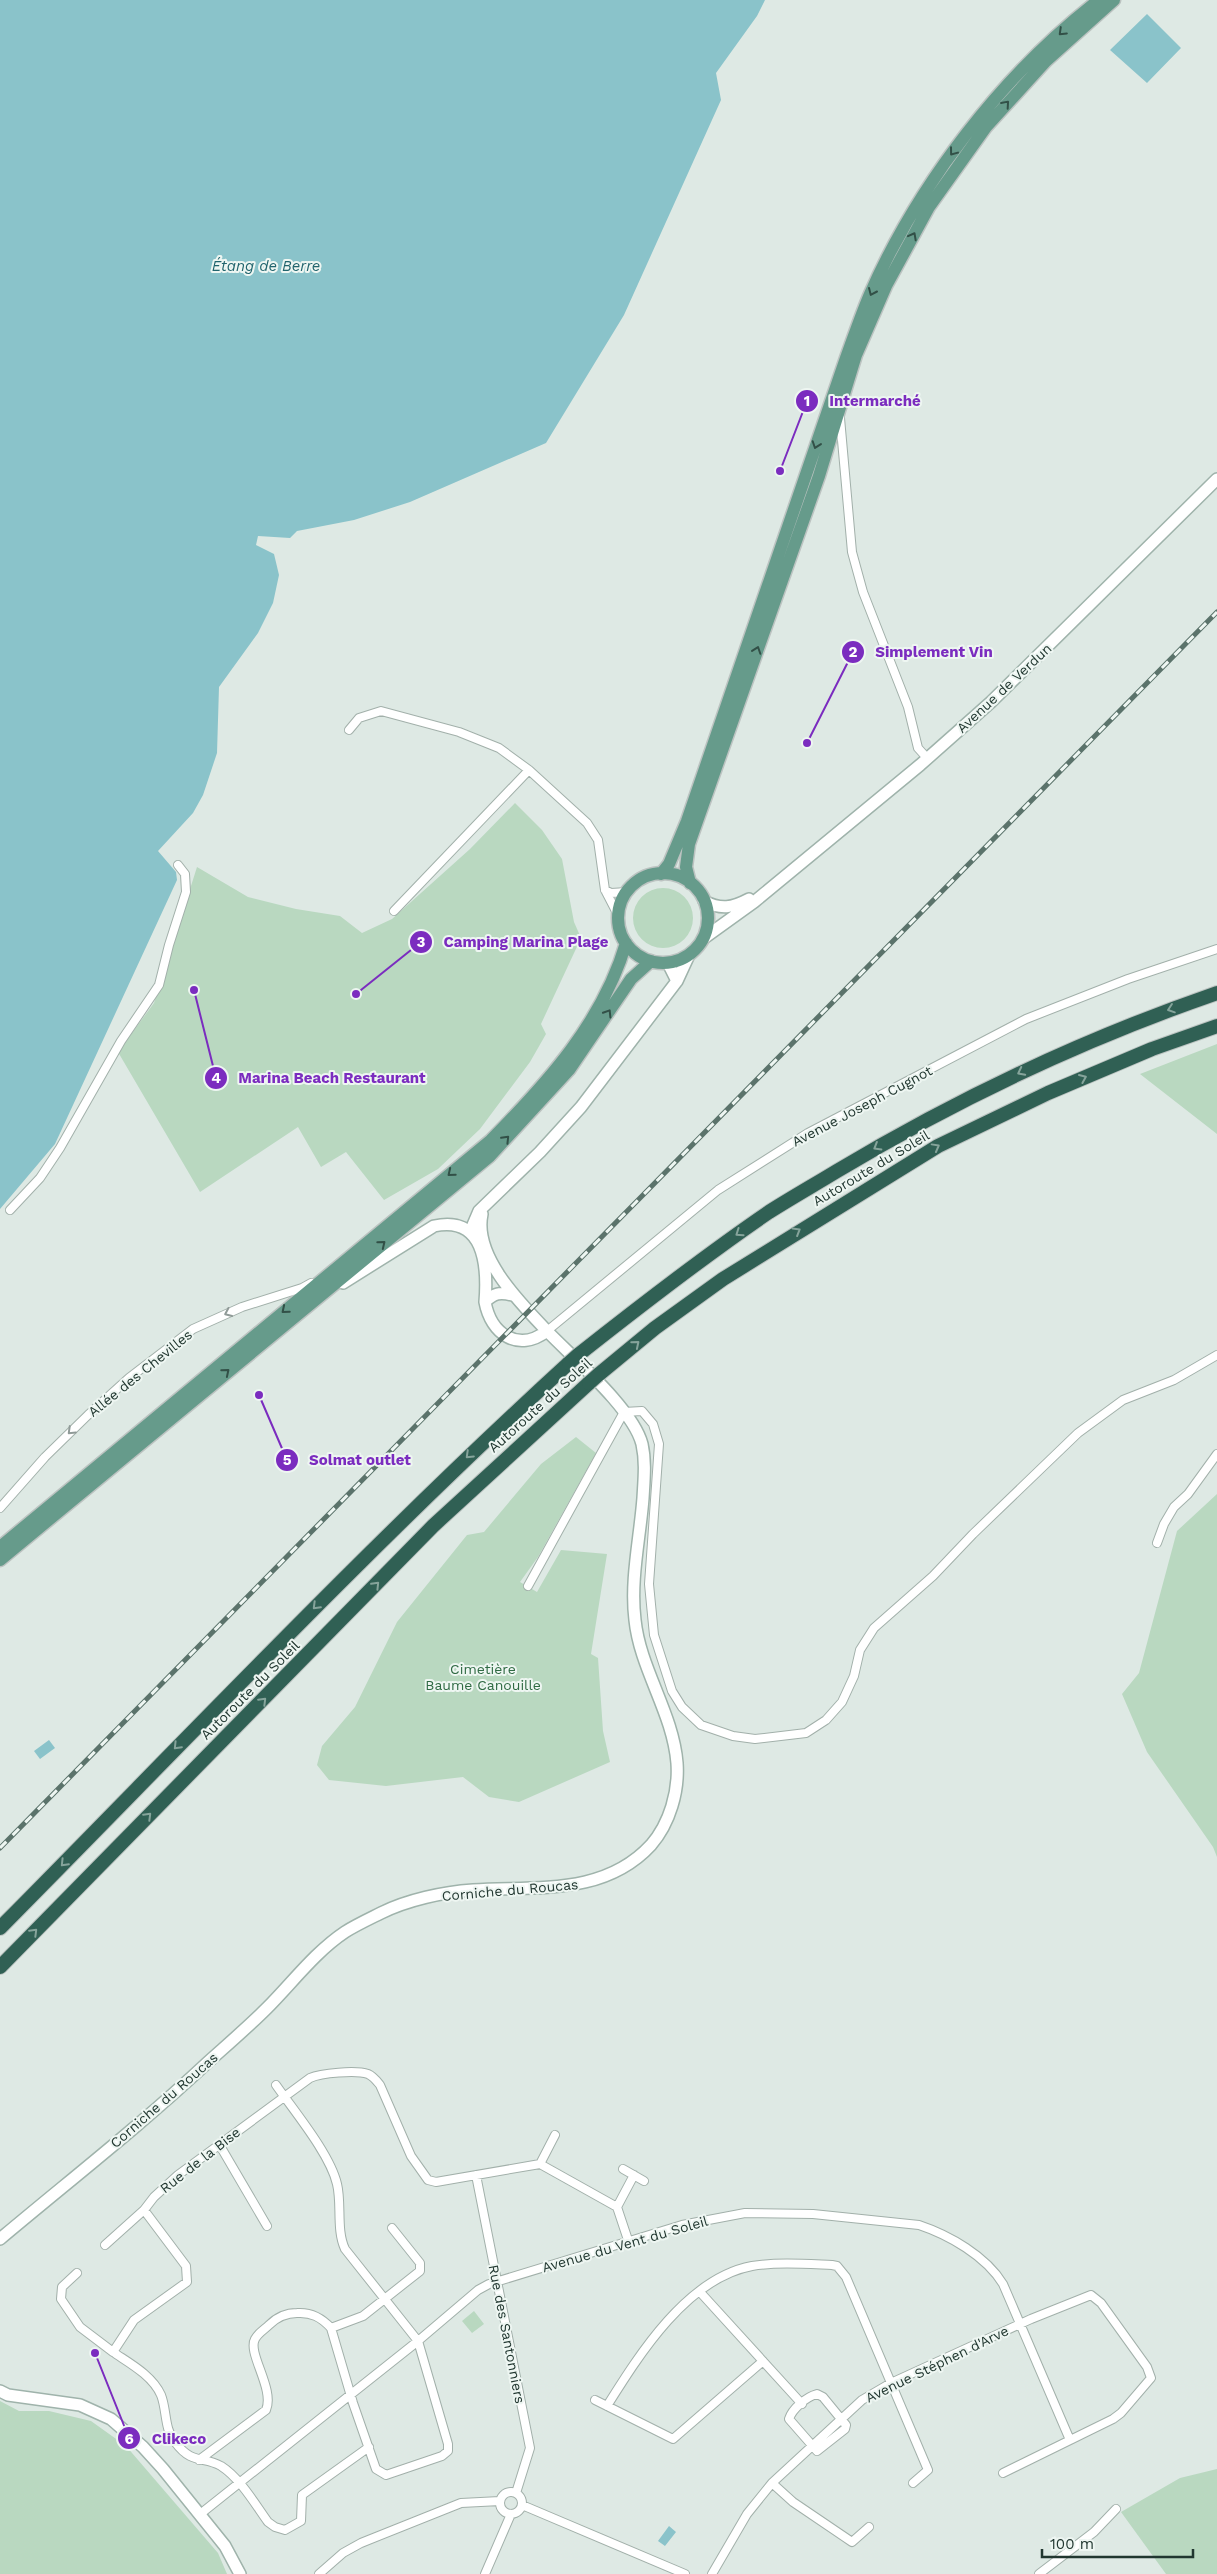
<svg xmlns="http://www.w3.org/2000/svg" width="1217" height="2574" viewBox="0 0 1217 2574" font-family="'Work Sans',sans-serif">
  <rect width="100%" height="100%" fill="#dee9e4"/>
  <path fill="#b9d8c0" d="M515 803 542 830 562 859 574 922 581 938 541 1024 546 1034 530 1062 480 1129 438 1169 384 1200 346 1152 321 1167 298 1127 200 1192 118 1052 154 1003 197 867 248 897 296 909 340 916 362 933 392 919 470 849Z
    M633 918a30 30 0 1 1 60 0a30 30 0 1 1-60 0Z
    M1217 1044V1134L1140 1074Z
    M576 1437 596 1453 538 1557 520 1582 537 1592 561 1550 607 1554 591 1654 598 1658 603 1731 610 1762 519 1802 489 1797 463 1777 386 1786 329 1780 317 1765 322 1746 355 1707 397 1622 467 1535 484 1532 541 1464Z
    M1217 1494V1857L1213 1847 1147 1752 1122 1694 1139 1673 1177 1531Z
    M474 2311 484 2324 472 2333 462 2321Z
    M0 2401 19 2411H49L91 2421 126 2446 218 2553 227 2574H0Z
    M1217 2469V2574H1166L1121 2512 1180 2478Z"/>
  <path fill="#8ac3ca" d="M0 0H765L757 16 716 73 721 100 624 315 546 443 410 502 354 520 297 531 290 538 258 536 256 545 274 554 279 575 273 603 258 633 219 687 217 753 203 795 193 813 158 851 176 872 177 880 55 1144 0 1209Z
    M1147 14 1181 48 1147 83 1110 50Z
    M49 1740 55 1748 40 1759 34 1751Z
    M669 2526 676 2532 665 2546 658 2541Z"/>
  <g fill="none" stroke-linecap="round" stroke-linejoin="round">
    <g stroke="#a2b0aa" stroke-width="10">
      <path id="minor" d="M840 418 852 552 863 592 908 707 918 748 928 759
        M349 730 359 718 381 711 459 732 499 748 529 770 587 823 598 840 605 890 618 915
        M605 890 611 893 627 892
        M394 911 529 770
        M10 1210 40 1178 60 1148 121 1041 159 985 169 945 186 892 185 874 178 865
        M547 1331 718 1190 808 1133 1026 1019 1128 979 1217 949
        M0 1508 45 1457 88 1415 129 1378 193 1329 242 1307 302 1288 311 1283
        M1157 1543 1164 1524 1174 1507 1188 1494 1217 1454
        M528 1586 624 1412 642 1411 653 1424 659 1444 649 1584 654 1635 672 1691 682 1707 701 1725 733 1736 755 1739 806 1733 826 1720 842 1702 854 1676 860 1650 874 1628 933 1576 973 1534 1078 1433 1123 1400 1174 1380 1217 1355
        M276 2085C294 2111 330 2154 337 2184 342 2204 336 2230 345 2249L418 2341 448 2444V2451L442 2456 386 2475 376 2469 353 2403 331 2328
        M219 2144 267 2226
        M540 2164 555 2135
        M623 2169 644 2181
        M476 2175 530 2448 516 2493
        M617 2207 634 2175
        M105 2245 144 2210
        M77 2273 62 2287 61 2299 80 2327 113 2352
        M700 2292 802 2404
        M817 2394 823 2397 846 2425 845 2429 817 2451 789 2419C792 2409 806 2397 817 2394Z
        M595 2400 673 2439 763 2361
        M607 2406C639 2355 687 2278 752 2266 778 2262 806 2264 832 2265L837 2266 846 2277 928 2470 913 2483
        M369 2447 302 2495 301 2521 285 2530 275 2527 268 2522C255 2504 240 2478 221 2466 203 2456 192 2465 175 2442 164 2429 167 2410 161 2395 152 2375 129 2363 113 2352L134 2320 187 2282 186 2266 144 2210 154 2197 178 2175 310 2078C321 2073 356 2070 368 2074 373 2076 376 2080 380 2085L411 2156 428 2180 436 2182 540 2164 617 2207 628 2240
        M199 2460 266 2410C275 2389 247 2353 255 2339 258 2333 265 2329 269 2325 277 2317 285 2313 297 2313 311 2312 321 2317 331 2328L363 2316 420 2271V2263L392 2228
        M772 2483 793 2502 852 2542 869 2527
        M500 2503a11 11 0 1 1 22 0a11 11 0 1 1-22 0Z
        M522 2505 685 2574
        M199 2515 418 2341 478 2290 489 2284 682 2225 745 2213 813 2214 919 2225C949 2235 986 2256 1003 2284L1070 2440
        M319 2574 343 2553 361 2543 461 2503 500 2501
        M485 2574 511 2514
        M712 2574 747 2514 772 2483 862 2400 891 2383 1031 2319 1091 2295 1101 2303 1147 2367 1151 2378 1121 2413 1113 2419 1003 2473
        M1039 2574 1094 2532 1116 2509"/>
    </g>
    <g stroke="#9fb3ab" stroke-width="14">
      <path id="secondary" d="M704 901C721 910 732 908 749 899
        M704 938 754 902 920 765 991 702 1217 479
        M668 963 677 981
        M482 1214C473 1256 520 1303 547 1331 518 1353 491 1334 485 1302 494 1293 500 1292 512 1295
        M473 1235V1225L479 1211 540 1152 581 1107 677 981 689 955
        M343 1283 434 1226C484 1215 488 1265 485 1302
        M0 2239C69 2181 141 2125 207 2063 227 2045 248 2027 267 2008 292 1983 315 1952 345 1932 356 1925 369 1919 381 1913 407 1900 443 1892 473 1890 536 1886 604 1896 651 1845 670 1823 679 1791 677 1763 673 1713 640 1669 635 1620 630 1580 640 1538 643 1498 644 1480 646 1462 642 1444 633 1409 573 1358 547 1331
        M0 2391 8 2395 80 2405 111 2419 143 2447 163 2469 225 2546 240 2574"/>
    </g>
    <g stroke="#bcc3c1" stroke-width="15">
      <path id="primary" d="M618 918a45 45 0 1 1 90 0a45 45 0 1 1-90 0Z
        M661 874 669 864 687 821 846 358C854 336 861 315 870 294 919 183 1003 74 1099 0
        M690 883 686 867 689 844 819 476 856 355 886 286 929 207 986 127 1046 61 1114 0
        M0 1547 491 1140C547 1083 603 1022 626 943
        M0 1560 490 1156 569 1070 631 979 651 961"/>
    </g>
    <g stroke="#bcc3c1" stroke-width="16">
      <path id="motorway" d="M578 1355C640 1306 703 1257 769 1212 791 1198 814 1185 837 1171 957 1099 1084 1039 1217 993
        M598 1375 655 1328 723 1279 938 1146 1048 1093 1152 1049 1217 1026
        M0 1928C188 1738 372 1543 569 1363
        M0 1967 433 1526 589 1383"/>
    </g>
    <use href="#minor" stroke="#fff" stroke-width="8"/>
    <use href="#secondary" stroke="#fff" stroke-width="11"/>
    <use href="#primary" stroke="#669b8b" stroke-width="12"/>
    <use href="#motorway" stroke="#306054" stroke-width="14"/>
    <g stroke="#5b736b" stroke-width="5">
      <path id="rail" d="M0 1848 1217 612"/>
    </g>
    <use href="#rail" stroke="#eef6f2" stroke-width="3" stroke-dasharray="9" stroke-linecap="butt"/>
    <g stroke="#bcc3c1" stroke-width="16" stroke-linecap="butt">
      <path id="motorway-bridge" d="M569 1363 578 1355
        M589 1383 598 1375"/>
    </g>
    <use href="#motorway-bridge" stroke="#306054" stroke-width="14"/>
  </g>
  <defs><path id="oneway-chevron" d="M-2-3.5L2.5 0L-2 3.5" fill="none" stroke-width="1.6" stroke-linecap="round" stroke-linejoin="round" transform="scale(1.25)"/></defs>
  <g stroke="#325047">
    <use href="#oneway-chevron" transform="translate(1062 32) rotate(136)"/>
    <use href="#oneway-chevron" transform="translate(1006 104) rotate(-49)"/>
    <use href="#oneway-chevron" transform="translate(953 152) rotate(127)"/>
    <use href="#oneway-chevron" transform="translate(913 236) rotate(-62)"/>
    <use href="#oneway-chevron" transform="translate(872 292) rotate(114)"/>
    <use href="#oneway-chevron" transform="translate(816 445) rotate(109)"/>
    <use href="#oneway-chevron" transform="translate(757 650) rotate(-71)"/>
    <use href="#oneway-chevron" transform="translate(608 1013) rotate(-58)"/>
    <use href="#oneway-chevron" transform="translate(506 1139) rotate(-46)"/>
    <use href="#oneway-chevron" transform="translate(451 1173) rotate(141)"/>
    <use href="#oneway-chevron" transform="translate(382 1244) rotate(-39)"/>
    <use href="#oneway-chevron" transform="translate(285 1310) rotate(140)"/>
    <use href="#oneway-chevron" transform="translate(226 1372) rotate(-40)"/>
  </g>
  <g stroke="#86a49b">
    <use href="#oneway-chevron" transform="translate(1171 1009) rotate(161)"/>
    <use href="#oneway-chevron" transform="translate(1021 1072) rotate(153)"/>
    <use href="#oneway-chevron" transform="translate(1083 1078) rotate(-23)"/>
    <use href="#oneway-chevron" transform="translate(877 1147) rotate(149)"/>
    <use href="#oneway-chevron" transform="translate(936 1147) rotate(-29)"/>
    <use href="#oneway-chevron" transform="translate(797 1231) rotate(-31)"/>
    <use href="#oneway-chevron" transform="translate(739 1233) rotate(145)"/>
    <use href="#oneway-chevron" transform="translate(636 1344) rotate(-40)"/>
    <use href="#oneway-chevron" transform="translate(469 1455) rotate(136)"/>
    <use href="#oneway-chevron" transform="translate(376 1585) rotate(-46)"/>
    <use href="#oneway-chevron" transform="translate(316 1606) rotate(135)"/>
    <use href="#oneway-chevron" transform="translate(263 1701) rotate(-45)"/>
    <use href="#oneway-chevron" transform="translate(177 1746) rotate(134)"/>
    <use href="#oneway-chevron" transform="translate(148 1816) rotate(-45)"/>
    <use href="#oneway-chevron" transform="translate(64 1863) rotate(134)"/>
    <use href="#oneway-chevron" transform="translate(34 1932) rotate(-45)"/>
  </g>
  <g stroke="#909b98">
    <use href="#oneway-chevron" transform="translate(228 1313) rotate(155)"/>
    <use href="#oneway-chevron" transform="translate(71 1431) rotate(136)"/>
  </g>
  <g text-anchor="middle" stroke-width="4" stroke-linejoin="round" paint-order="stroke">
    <g font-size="14" fill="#213730" stroke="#eef6f2">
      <text transform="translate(1004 688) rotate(-43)" y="5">Avenue de Verdun</text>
      <text transform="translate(862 1106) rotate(-28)" y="5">Avenue Joseph Cugnot</text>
      <text transform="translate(871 1168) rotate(-31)" y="5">Autoroute du Soleil</text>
      <text transform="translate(140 1373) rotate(-39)" y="5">Allée des Chevilles</text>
      <text transform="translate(540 1405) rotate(-42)" y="5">Autoroute du Soleil</text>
      <text transform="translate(250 1690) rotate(-45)" y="5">Autoroute du Soleil</text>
      <text transform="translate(510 1890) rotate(-5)" y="5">Corniche du Roucas</text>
      <text transform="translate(164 2100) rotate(-41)" y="5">Corniche du Roucas</text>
      <text transform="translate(200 2160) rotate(-38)" y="5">Rue de la Bise</text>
      <text transform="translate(625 2244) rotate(-16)" y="5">Avenue du Vent du Soleil</text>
      <text transform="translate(507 2334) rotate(79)" y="5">Rue des Santonniers</text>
      <text transform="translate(937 2364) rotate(-26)" y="5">Avenue Stéphen d'Arve</text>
    </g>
    <g font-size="14" fill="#2f6a43" stroke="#eef6f2">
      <text x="483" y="1674">Cimetière<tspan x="483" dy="16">Baume Canouille</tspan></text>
    </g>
    <g font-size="15" font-style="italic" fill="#21646d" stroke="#eef6f2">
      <text x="266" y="271">Étang de Berre</text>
    </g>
  </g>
  <path fill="none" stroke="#7b2cbf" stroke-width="2" d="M780 471L807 401M807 743L853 652M356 994L421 942M194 990L216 1078M259 1395L287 1460M95 2353L129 2438"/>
  <g fill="#7b2cbf" stroke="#eef6f2" stroke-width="2">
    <circle cx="780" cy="471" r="5"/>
    <circle cx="807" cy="743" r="5"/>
    <circle cx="356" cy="994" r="5"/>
    <circle cx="194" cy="990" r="5"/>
    <circle cx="259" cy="1395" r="5"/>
    <circle cx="95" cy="2353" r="5"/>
    <circle cx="807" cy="401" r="12"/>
    <circle cx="853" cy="652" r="12"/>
    <circle cx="421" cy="942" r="12"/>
    <circle cx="216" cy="1078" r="12"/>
    <circle cx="287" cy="1460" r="12"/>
    <circle cx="129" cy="2438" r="12"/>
  </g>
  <g font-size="15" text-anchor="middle" font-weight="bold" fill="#fff">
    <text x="807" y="406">1</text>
    <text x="853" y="657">2</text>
    <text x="421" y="947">3</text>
    <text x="216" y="1083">4</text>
    <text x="287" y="1465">5</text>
    <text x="129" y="2444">6</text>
  </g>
  <g font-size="15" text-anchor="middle" font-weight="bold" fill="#7b2cbf" stroke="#eef6f2" stroke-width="4" stroke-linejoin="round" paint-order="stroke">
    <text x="875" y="406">Intermarché</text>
    <text x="934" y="657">Simplement Vin</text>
    <text x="526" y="947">Camping Marina Plage</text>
    <text x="332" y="1083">Marina Beach Restaurant</text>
    <text x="360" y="1465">Solmat outlet</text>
    <text x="179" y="2444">Clikeco</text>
  </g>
  <path d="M1042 2549v8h151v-8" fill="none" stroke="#213730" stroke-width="2.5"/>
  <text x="1050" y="2549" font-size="15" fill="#213730" stroke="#eef6f2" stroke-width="4" paint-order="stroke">100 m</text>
</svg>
